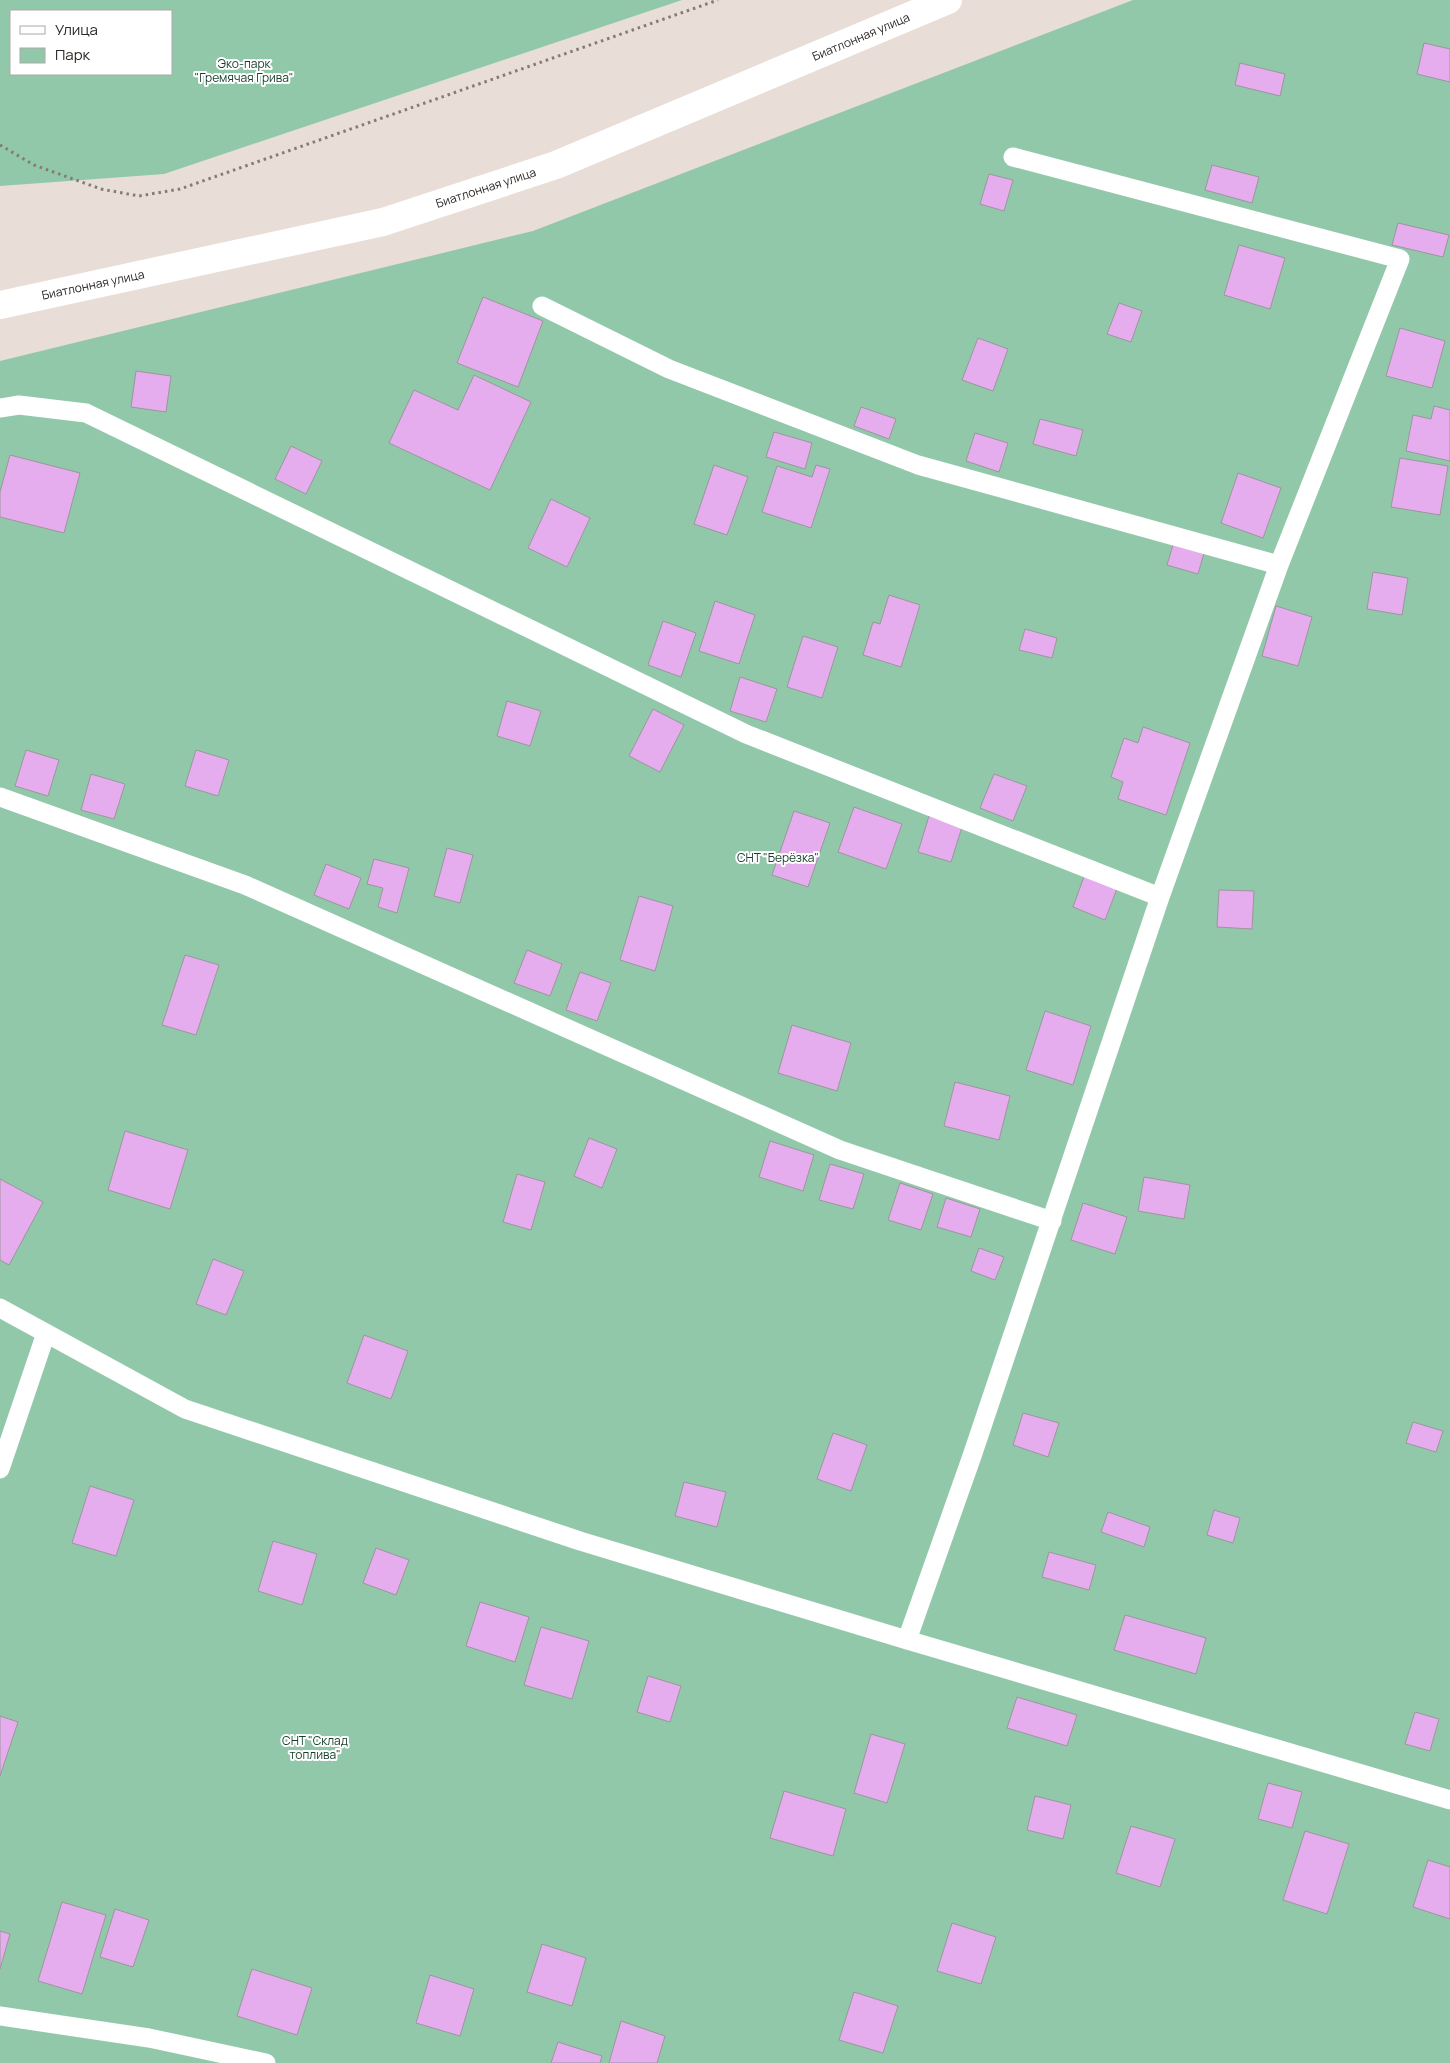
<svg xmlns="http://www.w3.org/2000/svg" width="1450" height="2063" viewBox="0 0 1450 2063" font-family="Manrope,sans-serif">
  <rect width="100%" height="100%" fill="#e8ddd7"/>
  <path fill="#91c8aa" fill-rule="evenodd" d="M0 0H682L164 174 0 186ZM11 11H171V74H11Z
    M1133 0H1450V2063H0V361L533 231Z"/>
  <path fill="#e6adee" stroke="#9c959d" d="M1424 43 1450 49V82L1417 74Z
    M1240 63 1285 74 1280 96 1235 85Z
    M1212 165 1259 177 1252 203 1205 190Z
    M989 174 1013 180 1004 211 980 204Z
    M1398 223 1449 235 1443 257 1392 245Z
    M1239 245 1285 258 1270 309 1224 295Z
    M483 297 543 321 518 387 457 363Z
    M1119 303 1142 311 1131 342 1107 334Z
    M1400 328 1445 341 1432 388 1386 376Z
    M978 338 1008 349 993 391 962 380Z
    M136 371 171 376 166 412 131 407Z
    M474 375 531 402 490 490 389 443 414 390 458 410Z
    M1434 406 1450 410V461L1406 451 1413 415 1431 419Z
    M861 407 896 419 889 439 854 426Z
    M1040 419 1083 430 1076 456 1033 444Z
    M774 432 812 443 805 469 766 457Z
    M975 433 1008 443 999 472 966 461Z
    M291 446 322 461 306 494 275 479Z
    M10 455 80 473 64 533 0 517V492Z
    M1400 458 1448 466 1440 515 1391 507Z
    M714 465 748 477 727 535 694 524Z
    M816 465 830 469 811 528 762 512 777 466 812 477Z
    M1238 473 1281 488 1263 538 1221 523Z
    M551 499 590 518 567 567 528 548Z
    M1173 545 1204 553 1198 574 1167 565Z
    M1373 572 1408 578 1402 615 1367 609Z
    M889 595 920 605 901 667 863 655 873 622 880 624Z
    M715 601 755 615 739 664 699 651Z
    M1276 606 1312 617 1298 666 1262 656Z
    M663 621 696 633 681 677 648 665Z
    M1025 629 1057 638 1052 658 1019 650Z
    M803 636 838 647 822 698 787 687Z
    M740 677 777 689 766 722 730 711Z
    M507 701 541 711 530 746 497 736Z
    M653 709 684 725 660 772 629 756Z
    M1143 727 1190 743 1166 815 1118 799 1123 782 1111 777 1124 738 1138 743Z
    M26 750 59 760 48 796 15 786Z
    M196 750 229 760 218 796 185 786Z
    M91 774 125 784 114 819 81 810Z
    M994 774 1027 786 1013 821 980 808Z
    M854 807 902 824 886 869 838 852Z
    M794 811 830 823 808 887 772 875Z
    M929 816 962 827 951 862 918 852Z
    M447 848 473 855 460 903 434 896Z
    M374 859 409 868 397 913 378 907 383 888 367 884Z
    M326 864 361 878 349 909 314 895Z
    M1085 874 1118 886 1105 920 1073 907Z
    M1219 890 1254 891 1252 929 1217 927Z
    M639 896 673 906 655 971 620 960Z
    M527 950 562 964 550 996 514 983Z
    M185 955 219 965 196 1035 162 1025Z
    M580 972 611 983 597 1021 566 1010Z
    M1045 1011 1091 1026 1073 1085 1026 1070Z
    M792 1025 851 1043 837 1091 778 1073Z
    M955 1082 1010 1096 999 1140 944 1126Z
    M125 1131 188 1150 170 1209 108 1190Z
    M589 1138 617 1149 602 1188 574 1176Z
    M770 1141 814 1155 803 1191 759 1177Z
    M830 1164 864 1174 853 1209 819 1200Z
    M517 1174 545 1182 531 1230 503 1222Z
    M1144 1177 1190 1185 1184 1219 1138 1211Z
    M0 1179 43 1202 9 1265 0 1260Z
    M900 1183 933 1194 921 1230 888 1220Z
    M946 1198 980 1209 971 1237 937 1227Z
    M1083 1203 1127 1217 1115 1254 1071 1240Z
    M979 1248 1004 1257 995 1280 971 1271Z
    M213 1259 244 1271 226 1315 196 1304Z
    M364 1335 408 1351 391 1399 347 1383Z
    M1023 1413 1059 1423 1048 1457 1013 1445Z
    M1413 1422 1443 1431 1436 1452 1406 1443Z
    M833 1433 867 1445 851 1491 817 1479Z
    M684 1482 726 1492 717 1527 675 1516Z
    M90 1486 134 1500 116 1556 72 1543Z
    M1214 1510 1240 1518 1233 1543 1207 1535Z
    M1108 1512 1150 1527 1144 1547 1101 1532Z
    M273 1541 317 1554 302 1605 258 1591Z
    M376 1548 409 1560 396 1595 363 1583Z
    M1049 1552 1096 1565 1089 1590 1042 1577Z
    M480 1602 529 1617 515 1662 466 1646Z
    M1125 1615 1206 1638 1196 1674 1114 1650Z
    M541 1627 589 1641 572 1699 524 1685Z
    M648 1676 681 1686 670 1722 637 1712Z
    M1017 1697 1077 1715 1067 1746 1007 1728Z
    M1415 1712 1439 1719 1430 1751 1405 1744Z
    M0 1716 18 1722 0 1776Z
    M871 1734 905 1744 887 1803 854 1793Z
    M1268 1783 1302 1792 1292 1828 1258 1819Z
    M784 1791 846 1809 833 1856 770 1838Z
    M1035 1796 1071 1805 1063 1839 1027 1830Z
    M1131 1826 1175 1839 1160 1887 1116 1873Z
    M1305 1831 1349 1844 1327 1914 1283 1900Z
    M1428 1860 1450 1867V1919L1413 1907Z
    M62 1902 106 1915 82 1994 38 1981Z
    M115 1909 149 1920 133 1967 100 1957Z
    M952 1923 996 1937 981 1984 937 1971Z
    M0 1931 10 1934 0 1969Z
    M542 1944 586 1958 572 2006 527 1992Z
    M252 1969 312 1988 297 2035 237 2016Z
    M430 1975 474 1989 460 2036 416 2023Z
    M854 1992 898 2006 883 2053 839 2040Z
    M621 2021 665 2036 657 2063H609Z
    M558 2042 602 2056 600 2063H551Z"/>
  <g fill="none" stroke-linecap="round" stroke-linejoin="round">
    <path stroke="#827b77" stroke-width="3" stroke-dasharray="2.5 4" stroke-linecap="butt" d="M0 145 34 165 101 189 139 196 180 189 718 0"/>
    <path stroke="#fff" stroke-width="19" d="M542 306 669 369 918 465 1279 565
      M0 408 19 405 86 413 746 734 1160 897
      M0 797 245 885 840 1150 1052 1221
      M0 1308 185 1409 580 1541 907 1640 1450 1800
      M0 1469 46 1333
      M907 1640 972 1456 1160 897 1279 565 1400 259 1013 157
      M0 2016 149 2038 266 2063"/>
    <path stroke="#fff" stroke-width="28" d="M0 305 383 222 556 165 948 0"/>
  </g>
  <g text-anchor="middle" stroke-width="4" stroke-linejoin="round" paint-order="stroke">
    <g font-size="12" fill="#2c2825" stroke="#fff">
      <text transform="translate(861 37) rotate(-23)" y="4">Биатлонная улица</text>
      <text transform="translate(486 188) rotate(-18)" y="4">Биатлонная улица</text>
      <text transform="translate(93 285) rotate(-12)" y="4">Биатлонная улица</text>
    </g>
    <g font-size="12" fill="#173d2b" stroke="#fff">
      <text x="244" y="68">Эко-парк<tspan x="244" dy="14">"Гремячая Грива"</tspan></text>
      <text x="778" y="862">СНТ "Берёзка"</text>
      <text x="315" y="1745">СНТ "Склад<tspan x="315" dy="14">топлива"</tspan></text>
    </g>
  </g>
  <rect x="10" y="10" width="162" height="65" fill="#ffffff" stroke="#aba9a8"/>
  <rect x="20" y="26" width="25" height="8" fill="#ffffff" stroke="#aba9a8"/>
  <text x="55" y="35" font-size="15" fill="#2c2825">Улица</text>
  <rect x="20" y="48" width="25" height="15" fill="#91c8aa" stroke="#aba9a8"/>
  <text x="55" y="60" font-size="15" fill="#2c2825">Парк</text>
</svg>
